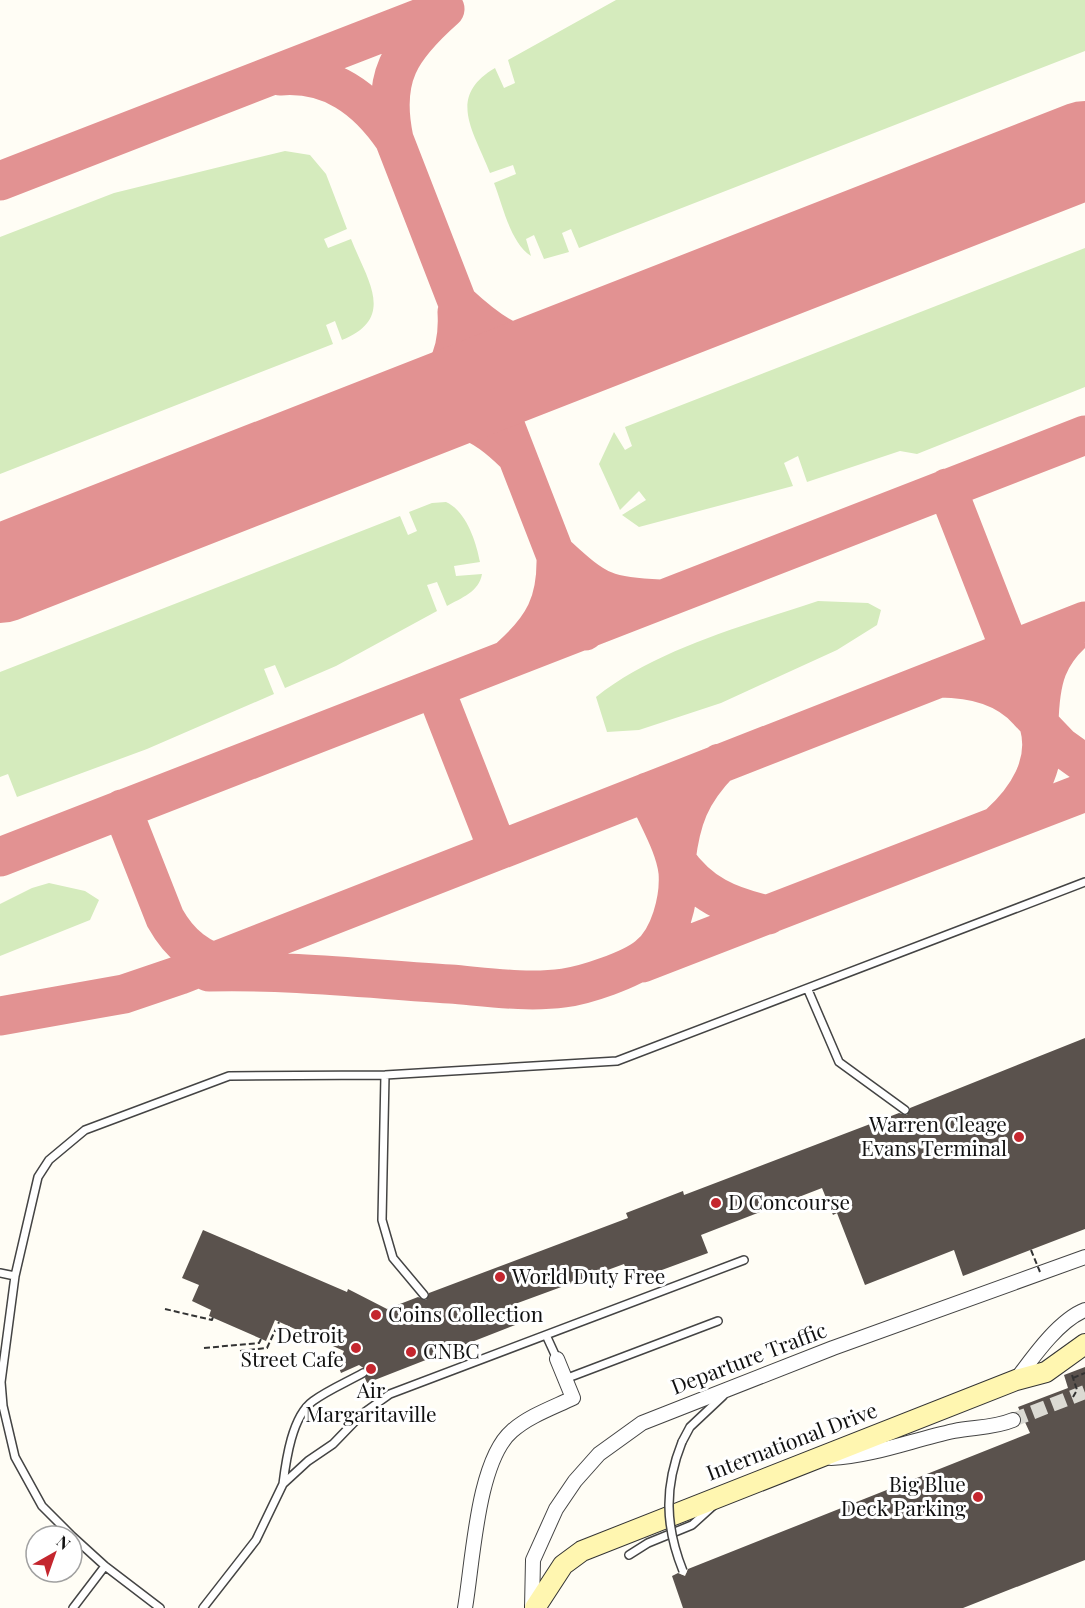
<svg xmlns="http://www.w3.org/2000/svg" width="1085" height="1608" viewBox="0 0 1085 1608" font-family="'Playfair Display',serif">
  <rect width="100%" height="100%" fill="#fffdf5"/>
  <path fill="#d5ebbd" d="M616 0H1085V51L579 248 571 229 562 233 569 252 544 259 534 235 526 239 531 256C510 242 503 206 494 183L516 174 513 165 490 173C474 131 446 97 495 68L504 88 515 83 508 60Z
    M285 151 310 155 326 174 347 229 324 239 328 248 351 239C367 280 397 318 342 340L335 321 326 325 333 344 0 474V237L114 193Z
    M1085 248V387L917 454 900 451 807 482 798 456 784 463 793 486 639 527 622 515 646 500 639 491 620 510 599 464 614 432 625 450 632 446 625 427Z
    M446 502C466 511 476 541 480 562L454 566 456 576 482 574C479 592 461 598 447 606L437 582 427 585 437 611 336 666 285 688 275 665 264 669 274 694 147 749 17 797 8 774 0 777V672L400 516 408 535 417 531 409 512 432 503Z
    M818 601 868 603 881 610 877 625 837 650 721 703 639 730 607 732 596 697C656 649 746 625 818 601Z
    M49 883 85 891 99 900 90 920 0 956V904L32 888Z"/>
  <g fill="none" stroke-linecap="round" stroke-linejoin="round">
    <path stroke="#e29292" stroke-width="39" d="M445 9C400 49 381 77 394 139L585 631
      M280 76C330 72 366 98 394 139
      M0 181 433 13
      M459 304C498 340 519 352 573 349
      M404 416C441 385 460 361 457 312
      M404 416C456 412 478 417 515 454
      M947 488 1039 724
      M558 556C597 592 607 597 660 599
      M1082 625C1046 653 1040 680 1039 724L1060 746 1085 764
      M510 657C544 627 557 602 556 557
      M939 678C972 678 1005 685 1028 711 1031 715 1038 720 1039 725 1050 764 1026 800 999 824
      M435 689 498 850
      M720 763C690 794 681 819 676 860 700 894 728 906 768 915
      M122 809 165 918C180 945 199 959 229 968
      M0 857 1085 435
      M642 963 1085 792
      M209 972C289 970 370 979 450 984 487 987 527 993 564 988 586 985 631 970 648 956 670 939 680 899 678 872 675 845 657 817 647 792
      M0 1016 124 994 180 975 1085 621"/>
    <path stroke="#e29292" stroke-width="98" d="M0 574 1085 150"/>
  </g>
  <path fill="#5a524d" d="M1085 1038V1229L963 1276 954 1250 865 1285 837 1213 833 1215 822 1188 701 1235 708 1253 632 1281 624 1264 515 1304 523 1322 367 1383 365 1378 368 1371 359 1365 341 1373 338 1365 344 1351 275 1320 266 1341 209 1316 211 1310 192 1301 199 1285 182 1278 203 1230 347 1292 348 1289 387 1309 418 1297 426 1300 429 1293 628 1218 626 1213 683 1191 684 1195 899 1113 907 1115 910 1108Z
    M1085 1367V1560L963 1608H683L672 1576 678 1573 685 1576 688 1569 1030 1433 1018 1407 1068 1388 1064 1375Z"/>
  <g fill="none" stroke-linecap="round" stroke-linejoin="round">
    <path stroke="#dbdad3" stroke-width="14" stroke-dasharray="14 7" stroke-linecap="butt" d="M1013 1420 1085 1392"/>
    <g stroke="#444" stroke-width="10">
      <path id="lane" d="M808 990 839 1062 905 1110
        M385 1075 382 1220 393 1258 424 1295
        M0 1273 15 1276
        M546 1335 557 1359
        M565 1379 718 1321
        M682 1442 690 1427 723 1396
        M283 1484C286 1460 292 1416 313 1401 328 1390 347 1382 363 1373
        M72 1536 42 1506 15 1457 3 1406 1 1382 15 1276 38 1177 49 1160 85 1130 229 1076 385 1075 617 1061 1085 882
        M72 1536 105 1566 160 1608
        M629 1555 648 1543 692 1525 713 1506
        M73 1608 105 1566
        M203 1608 256 1540 283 1484 308 1461 333 1444 362 1414 390 1394 744 1260"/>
    </g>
    <g stroke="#444" stroke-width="16">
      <path id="street" d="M1016 1380C1033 1357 1059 1320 1085 1310
        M831 1458C873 1456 912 1440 954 1431 974 1427 994 1428 1013 1420
        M465 1608C473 1562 477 1461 512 1431 529 1416 552 1408 573 1398L557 1359
        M532 1608 533 1560 556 1509 575 1481 599 1454 642 1423 833 1348 1085 1257"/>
    </g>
    <g stroke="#333" stroke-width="22">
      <path id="secondary" d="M535 1608 563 1565 582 1551 1016 1380 1046 1372 1085 1344"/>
    </g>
    <path stroke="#333" stroke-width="2" stroke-dasharray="6 3" stroke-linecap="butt" d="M165 1309 212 1320 213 1317
      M204 1348 259 1343 261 1339
      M240 1351 267 1348 279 1322
      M1072 1375 1077 1390 1073 1397
      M1073 1378 1085 1373"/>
    <use href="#lane" stroke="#fff" stroke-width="7"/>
    <use href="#street" stroke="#fff" stroke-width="14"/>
    <use href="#secondary" stroke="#fff6b0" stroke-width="20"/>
    <g stroke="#444" stroke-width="10" stroke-linecap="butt">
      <path id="lane-bridge" d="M682 1442C664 1487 665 1526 683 1571"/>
    </g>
    <path stroke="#333" stroke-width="2" stroke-dasharray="6 3" stroke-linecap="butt" d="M1031 1250 1040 1272"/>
    <use href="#lane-bridge" stroke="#fff" stroke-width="7"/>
  </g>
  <g fill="#c4262e" stroke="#fff" stroke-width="2">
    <circle cx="1019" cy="1137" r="6"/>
    <circle cx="716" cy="1203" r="6"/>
    <circle cx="500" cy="1277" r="6"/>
    <circle cx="376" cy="1315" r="6"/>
    <circle cx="356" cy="1348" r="6"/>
    <circle cx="411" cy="1352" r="6"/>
    <circle cx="371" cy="1369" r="6"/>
    <circle cx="978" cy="1497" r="6"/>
  </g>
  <g text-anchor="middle" stroke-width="6" stroke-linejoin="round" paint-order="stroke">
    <g font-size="21" fill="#111" stroke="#fff" text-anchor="start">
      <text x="1007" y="1132" text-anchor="end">Warren Cleage<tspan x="1007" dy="24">Evans Terminal</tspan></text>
      <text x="728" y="1210">D Concourse</text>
      <text x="512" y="1284">World Duty Free</text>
      <text x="388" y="1322">Coins Collection</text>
      <text x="344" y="1343" text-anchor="end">Detroit<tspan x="344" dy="24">Street Cafe</tspan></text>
      <text x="423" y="1359">CNBC</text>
      <text x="371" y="1398" text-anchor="middle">Air<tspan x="371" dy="24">Margaritaville</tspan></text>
      <text x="966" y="1492" text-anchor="end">Big Blue<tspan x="966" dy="24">Deck Parking</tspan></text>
    </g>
    <g font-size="21" fill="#111" stroke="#fff">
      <text transform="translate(749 1359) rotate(-21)" y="7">Departure Traffic</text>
      <text transform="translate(792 1442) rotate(-21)" y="7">International Drive</text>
    </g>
  </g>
  <g transform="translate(54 1554) rotate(40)"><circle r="28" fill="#ffffff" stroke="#a0a0a0" stroke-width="1.5"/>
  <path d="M0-4.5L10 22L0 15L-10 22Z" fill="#c4262e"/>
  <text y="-9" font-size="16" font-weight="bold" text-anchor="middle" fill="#111111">N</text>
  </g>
</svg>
